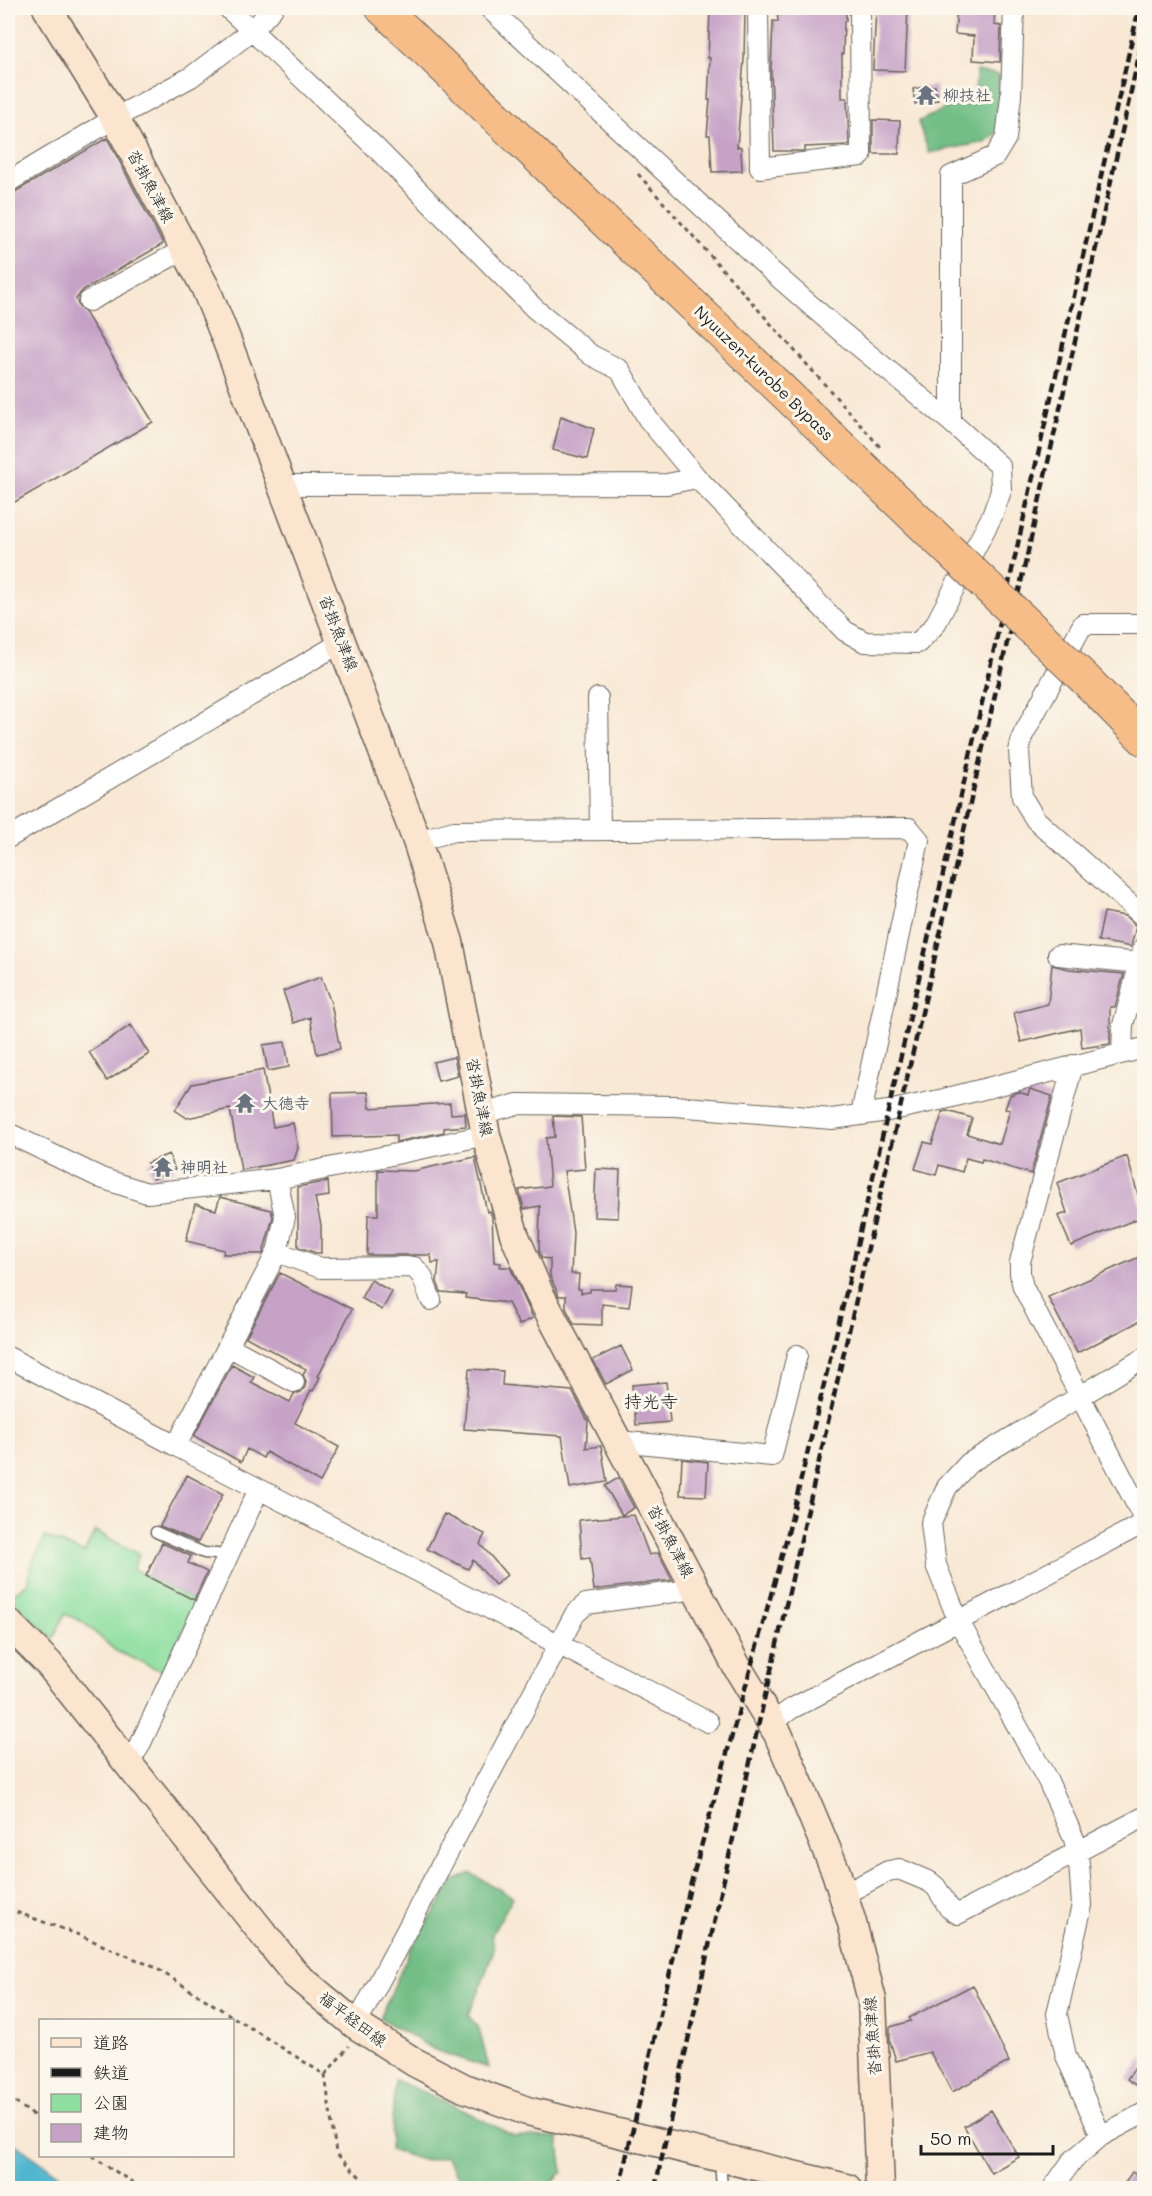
<svg xmlns="http://www.w3.org/2000/svg" width="1152" height="2196" viewBox="0 0 1152 2196" font-family="Mali,'Klee One',sans-serif">
  <rect width="100%" height="100%" fill="#fbf7ec"/>
  <filter id="ink" filterUnits="userSpaceOnUse"><feTurbulence type="fractalNoise" baseFrequency=".0167" numOctaves="2"/><feDisplacementMap in="SourceGraphic" scale="12" xChannelSelector="R" yChannelSelector="G"/><feConvolveMatrix kernelMatrix="1 2 1 2 8 2 1 2 1" color-interpolation-filters="sRGB"/></filter>
  <filter id="wash" filterUnits="userSpaceOnUse"><feTurbulence type="fractalNoise" baseFrequency=".008" numOctaves="4" result="noise"/><feDisplacementMap in="SourceGraphic" scale="24" xChannelSelector="R" yChannelSelector="G"/><feGaussianBlur stdDeviation="1.35" result="paint"/><feColorMatrix in="noise" values="0 0 0 0 0 0 0 0 0 0 0 0 0 0 0 0 0 1.4 0 .05"/><feComposite in="paint" operator="in"/></filter>
  <g filter="url(#wash)">
    <rect width="100%" height="100%" fill="#f8e8d4"/>
    <path fill="#8edfa0" stroke="#557e5e" stroke-width="1.5" d="M95 1531 139 1554 133 1569 196 1601 164 1672 116 1651 83 1622 65 1614 53 1639 9 1597 29 1582 30 1567 45 1537 84 1553Z"/>
    <path fill="#72be86" stroke="#476d51" stroke-width="1.5" d="M976 71 999 75 1000 130 985 142 929 153 918 122 946 108 975 103Z
      M470 1873 513 1897 492 1934 494 1950 479 1991 468 2015 479 2029 489 2068 435 2050 380 2018 410 1950 454 1881Z
      M395 2080 449 2103 514 2136 558 2137 563 2172 545 2188H470L464 2186 446 2156 425 2161 390 2150Z"/>
    <path fill="#50b6ce" stroke="#366975" stroke-width="1.5" d="M8 2139 77 2188H8Z"/>
    <g id="blocks">
      <path fill="#c6a2c7" d="M777 8H846V21H844L843 54H842V98H847L849 145 805 147V151H774L771 70 773 21 778 22Z
        M876 8H908L905 71 873 70Z
        M957 8H995L994 25 1001 26 1000 62 973 60 974 36 955 34Z
        M710 10H745L744 59 737 147H741L742 171 712 172 710 135H707L710 100H708L710 58H708Z
        M935 86 938 100 915 104 913 89Z
        M873 120 900 121 899 154H873Z
        M107 138 163 244 83 290 76 299 79 307 85 312 153 422 8 506V196Z
        M561 416 594 429 587 459 553 450Z
        M1104 912 1125 916 1136 926 1131 947 1098 941Z
        M1052 965 1069 969 1124 974 1115 1007H1110V1044L1082 1048 1080 1028 1021 1042 1014 1013 1048 1004Z
        M321 977 331 1003 340 1049 317 1054 310 1017 294 1023 283 991Z
        M131 1025 149 1054 107 1081 89 1052Z
        M285 1042 289 1067 268 1071 263 1045Z
        M454 1057 458 1076 438 1081 433 1062Z
        M263 1070 273 1127 293 1123 298 1148 294 1160 241 1170 230 1109 187 1118 175 1110 192 1084Z
        M1030 1089 1052 1096 1031 1174 982 1159 981 1162 966 1158 962 1172 939 1165 936 1175 915 1169 924 1142 932 1144 943 1112 947 1111 972 1118 967 1134 1000 1144 1010 1110 1005 1109 1010 1095 1019 1092 1028 1095Z
        M368 1092 370 1108 450 1103 451 1114 465 1113 466 1126 444 1128V1132L396 1142V1135L333 1137 332 1093Z
        M553 1116 581 1117 585 1169 564 1171 573 1233 571 1274H579L578 1289H581V1293L590 1292V1289H615L616 1284 632 1285 629 1307 602 1304V1325L574 1324 566 1308V1296H559L550 1276V1259L542 1258 539 1250 540 1206 524 1209 519 1190 550 1186 546 1138 555 1137Z
        M169 1154 175 1170 153 1179 147 1163Z
        M1127 1156 1144 1216 1071 1246 1058 1216 1067 1213 1057 1183Z
        M475 1157 487 1212 490 1211 492 1217 494 1262 501 1263 500 1267H510L533 1318 519 1325 508 1303 465 1298 466 1294 441 1292 437 1282 439 1262 432 1263 431 1255H367L368 1215H378V1170L414 1171Z
        M596 1169 620 1170 618 1218 594 1217Z
        M328 1181 329 1196 315 1198 321 1225V1253H316L298 1247V1187Z
        M220 1197 271 1210 273 1217 263 1254H223L224 1250 186 1241 195 1204 216 1210Z
        M1144 1255V1319L1077 1353 1048 1297Z
        M280 1273 352 1309 318 1376 320 1377 313 1391 311 1390 295 1423 339 1447 320 1482 266 1452 263 1458 247 1449 241 1462 194 1436 232 1365 254 1377 251 1382 290 1402 294 1394 301 1392 305 1387 306 1381 303 1375 306 1369 246 1337Z
        M371 1280 392 1292 382 1310 361 1298Z
        M621 1346 633 1370 606 1384 593 1360Z
        M469 1369 503 1371 502 1385 572 1391 588 1421 586 1448 601 1446 607 1482 570 1488 562 1436 464 1429Z
        M666 1382 670 1422 636 1425 632 1385Z
        M682 1459 708 1462 706 1496 680 1495Z
        M187 1475 223 1494 198 1542 160 1526Z
        M618 1478 634 1508 622 1515 605 1486Z
        M444 1514 485 1534 480 1544 507 1575 495 1585 473 1560 468 1569 427 1549Z
        M634 1515 649 1555 658 1553 672 1580 594 1590 590 1558 582 1559 579 1520Z
        M162 1543 191 1556 188 1563 207 1572 194 1600 146 1576Z
        M973 1985 1009 2062 952 2092 930 2052 896 2061 890 2041V2027L911 2021 909 2018Z
        M1144 2056V2091L1127 2079Z
        M991 2110 1019 2157 991 2173 964 2126Z
        M1132 2172 1144 2180V2188H1121Z"/>
    </g>
  </g>
  <g filter="url(#ink)">
    <use href="#blocks" fill-opacity="0" stroke="#69635c" stroke-width="1.5"/>
    <g fill="none" stroke-linecap="round" stroke-linejoin="round">
      <g stroke="#69635c" stroke-width="13">
        <path id="lane" d="M156 1532 204 1553 228 1555
          M720 2160 722 2188"/>
      </g>
      <g stroke="#69635c" stroke-width="22">
        <path id="street" d="M228 8 374 146 534 308 591 355 620 370 648 419 697 478 845 631 865 642 918 643 935 625 992 516 1001 491 1000 466 951 422V176L995 156 1006 138 1011 96 1014 8
          M489 8 769 269 839 330 951 422
          M758 8 760 168 861 156 860 8
          M8 182 115 118 191 77 253 30 273 8
          M89 301 185 249
          M282 485 667 484 697 478
          M1144 624H1083L1023 735 1019 751 1022 797 1035 819 1144 917
          M598 698 600 830
          M8 838 342 642
          M417 841 454 831 909 828 919 840 861 1114
          M1058 955 1140 963
          M1122 1052 1123 1025 1144 947
          M1073 1065 1020 1262V1274L1023 1287 1144 1519
          M482 1114 517 1104 675 1106 832 1119 888 1111 944 1099 1144 1048
          M8 1133 101 1178 147 1193 277 1179 486 1135
          M277 1252 321 1268 414 1267 422 1276 431 1300
          M228 1346 294 1382
          M8 1357 176 1446 277 1252 285 1217 277 1179
          M618 1441 772 1456 797 1355
          M259 1489 708 1722
          M772 1723 791 1709 1144 1523
          M128 1764 139 1747 259 1489 176 1446
          M843 1895 888 1871 899 1869 930 1882 936 1887 949 1908 958 1914 1144 1817
          M356 2025 575 1614 586 1604 696 1589
          M1101 2136 1066 2056 1057 2014 1082 1905 1079 1863 1074 1839 1048 1781 958 1620 936 1565 931 1523 947 1487 969 1463 1144 1358
          M1053 2188 1072 2161 1101 2136 1144 2113"/>
      </g>
      <g stroke="#69635c" stroke-width="31">
        <path id="secondary" d="M47 8 115 118 205 287 225 336 417 841 449 942 486 1135 514 1234 539 1293 736 1665 778 1734 836 1872 852 1923 872 2000 880 2188
          M8 1623 49 1664 296 1975 356 2025 414 2062 464 2088 527 2111 847 2188"/>
      </g>
      <g stroke="#69635c" stroke-width="35">
        <path id="highway" d="M382 8 950 551
          M1084 678 1144 739"/>
      </g>
      <path stroke="#69635c" stroke-width="3" stroke-dasharray="4.5 4.5" stroke-linecap="butt" d="M638 174 881 448
        M8 1909 74 1933 154 1967 325 2075 349 2046
        M325 2075 336 2153 371 2188
        M8 2097 40 2120
        M92 2156 141 2188"/>
      <use href="#lane" stroke="#fff" stroke-width="10"/>
      <use href="#street" stroke="#fff" stroke-width="20"/>
      <use href="#secondary" stroke="#fce5cf" stroke-width="28"/>
      <use href="#highway" stroke="#f7bd88" stroke-width="33"/>
      <path stroke="#1c1c1c" stroke-width="4.5" stroke-dasharray="9 4.5" stroke-linecap="butt" d="M619 2188 691 1883 787 1537 846 1293 953 831 1139 8
        M655 2188 757 1731 1029 547 1144 33"/>
      <g stroke="#69635c" stroke-width="35" stroke-linecap="butt">
        <path id="highway-bridge" d="M950 551 1084 678"/>
      </g>
      <use href="#highway-bridge" stroke="#f7bd88" stroke-width="33"/>
    </g>
  </g>
  <defs>
    <g id="temple-bare" transform="scale(1.62)"><path d="M0-6L5-2H3V0L6.5 2.5H4V6H1.5V3h-3V6H-4V2.5H-6.5L-3 0V-2H-5Z" fill="#6b7280" stroke="#fbf7ec" stroke-width="2.5" paint-order="stroke"/></g>
  </defs>
  <g fill-rule="evenodd">
    <use href="#temple-bare" x="926" y="95"/>
    <use href="#temple-bare" x="245" y="1103"/>
    <use href="#temple-bare" x="163" y="1167"/>
  </g>
  <g text-anchor="middle" stroke-width="6" stroke-linejoin="round" paint-order="stroke">
    <g font-size="16" font-weight="bold" fill="#5b616d" stroke="#fbf7ec" text-anchor="start">
      <text x="943" y="101">柳技社</text>
      <text x="262" y="1109">大徳寺</text>
      <text x="180" y="1173">神明社</text>
    </g>
    <g font-size="16" fill="#1c1c1c" stroke="#fbf7ec">
      <text transform="translate(151 186) rotate(62)" y="6">沓掛魚津線</text>
      <text transform="translate(764 373) rotate(44)" y="6">Nyuuzen-kurobe Bypass</text>
      <text transform="translate(339 633) rotate(69)" y="6">沓掛魚津線</text>
      <text transform="translate(480 1097) rotate(79)" y="6">沓掛魚津線</text>
      <text transform="translate(671 1541) rotate(62)" y="6">沓掛魚津線</text>
      <text transform="translate(353 2019) rotate(37)" y="6">福平経田線</text>
      <text transform="translate(872 2036) rotate(-94)" y="6">沓掛魚津線</text>
    </g>
    <g font-size="18" fill="#1c1c1c" stroke="#fbf7ec">
      <text x="651" y="1408">持光寺</text>
    </g>
  </g>
  <rect width="1152" height="2196" fill="none" stroke="#fbf7ec" stroke-width="30"/>
  <rect x="39" y="2019" width="195" height="138" fill="#fbf7ec" stroke="#a29f99" stroke-width="1.5"/>
  <rect x="51" y="2038" width="30" height="9" fill="#fce5cf" stroke="#a29f99" stroke-width="1.5"/>
  <text x="93" y="2049" font-size="18" fill="#1c1c1c">道路</text>
  <rect x="51" y="2068" width="30" height="9" fill="#1c1c1c" stroke="#a29f99" stroke-width="1.5"/>
  <text x="93" y="2079" font-size="18" fill="#1c1c1c">鉄道</text>
  <rect x="51" y="2094" width="30" height="18" fill="#8edfa0" stroke="#a29f99" stroke-width="1.5"/>
  <text x="93" y="2109" font-size="18" fill="#1c1c1c">公園</text>
  <rect x="51" y="2124" width="30" height="18" fill="#c6a2c7" stroke="#a29f99" stroke-width="1.5"/>
  <text x="93" y="2139" font-size="18" fill="#1c1c1c">建物</text>
  <path d="M921 2145v9h132v-9" fill="none" stroke="#1c1c1c" stroke-width="3"/>
  <text x="930" y="2145" font-size="18" fill="#1c1c1c" stroke="#fbf7ec" stroke-width="4.5" paint-order="stroke">50 m</text>
</svg>
